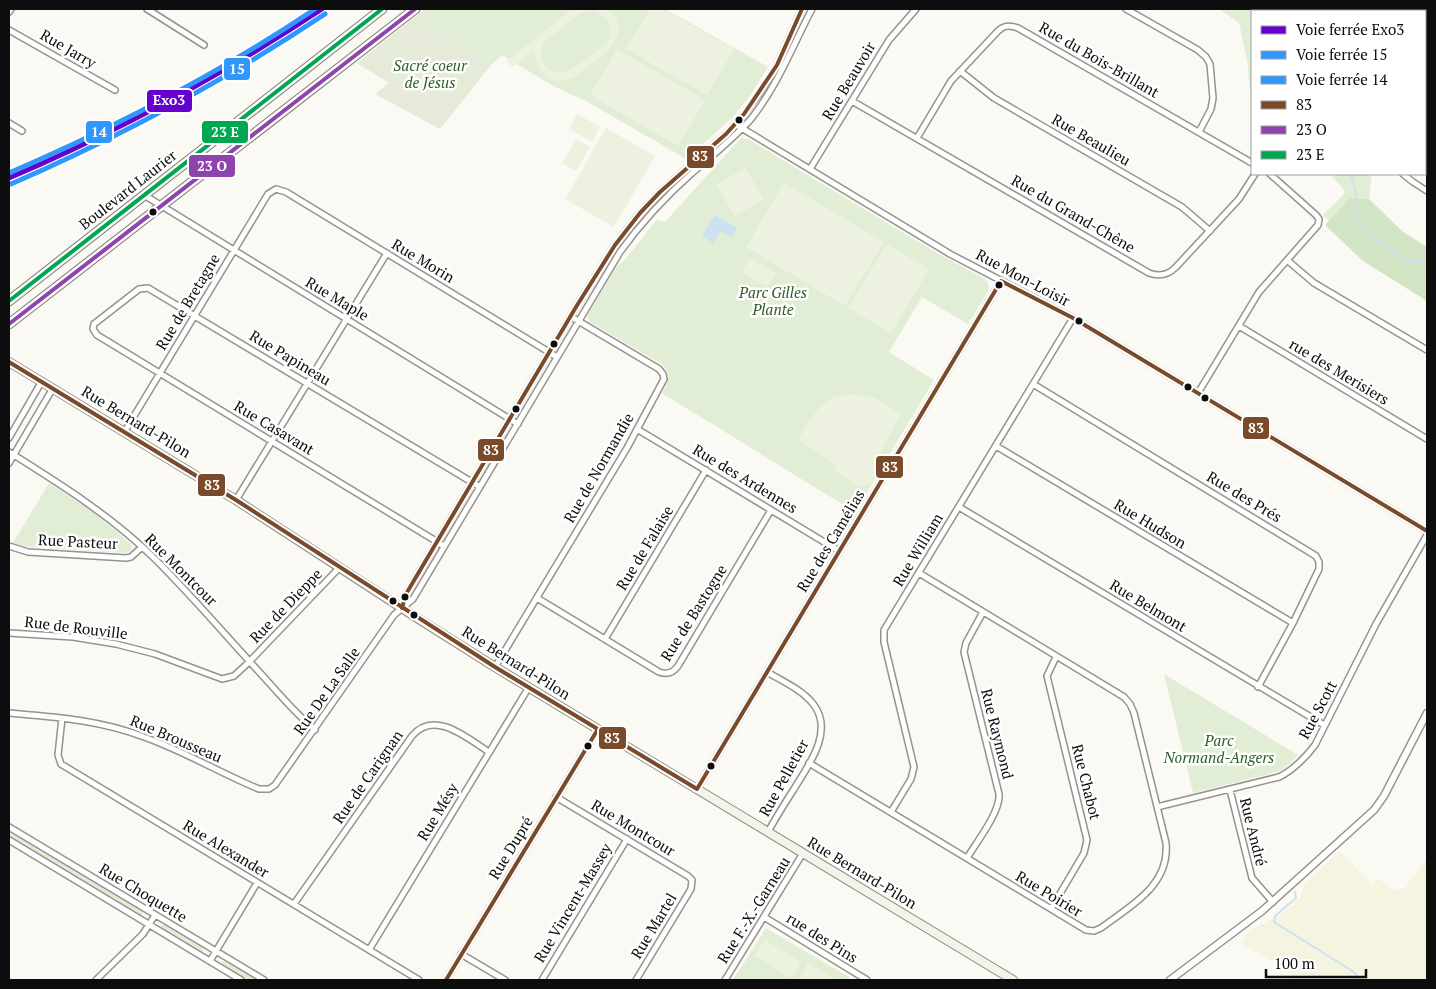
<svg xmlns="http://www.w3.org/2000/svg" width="1436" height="989" viewBox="0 0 1436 989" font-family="'PT Serif',serif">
  <rect width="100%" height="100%" fill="#faf9f3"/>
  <path fill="#f4f4e1" d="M1340 851 1372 885 1378 878 1389 887 1398 891 1405 888 1427 857V980H1293L1287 966 1272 961 1242 944 1246 935 1252 929 1280 915 1300 898 1305 883Z"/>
  <path fill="#e2edd5" d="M425 9H665L768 67 747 100 732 118 686 159 586 101 553 86 502 55 491 65 416 16Z
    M1219 9H1306L1307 11H1252V108L1247 60 1239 23Z
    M741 138 748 139 935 252 985 279 988 283 989 289 968 324 922 297 889 352 934 380 855 512 662 393C668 383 672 375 663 365L590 322 587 316 616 267 622 263 656 221 658 220 665 222Z
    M1330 174H1372L1369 199 1350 198 1329 221 1323 215 1343 195 1345 191Z
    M49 483 90 510 130 543 132 548 131 551 125 553 29 547 13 543Z
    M1164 674 1298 755 1284 769 1277 772 1193 793Z
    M9 830 142 911 143 916 140 917 9 838Z
    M161 925H165L202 947 204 952 200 953 161 929Z
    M766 928 849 977 850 980H733Z
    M226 961 257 980H245L222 966V962Z"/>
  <path fill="#d3e4c4" d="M1306 9H1427V82L1425 85V11H1307Z
    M1350 198 1369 199 1403 232 1427 247V301L1363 261 1325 225Z"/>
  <path fill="#e5ead9" d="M416 16 491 65 440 129 375 94 389 83 357 63Z"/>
  <path fill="#ecf2df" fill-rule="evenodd" d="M573 9H608C631 30 612 48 594 62 587 67 580 75 572 78 551 87 534 71 534 50L512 67 507 61ZM591 10C604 12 614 24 609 38 605 46 596 51 590 56 577 66 557 84 544 64 540 57 540 49 544 42L579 14Z
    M650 9H662L734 49 707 95 626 49Z
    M617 49 705 100 678 146 590 95Z
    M577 114 600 127 592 142 569 129Z
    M606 128 655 156 614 227 565 199Z
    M576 139 590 147 576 171 562 163Z
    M745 168 764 199 735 216 716 185Z
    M784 183 884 242 845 306 746 247Z
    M887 244 929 269 891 333 848 308Z
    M750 258 776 273 767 287 742 272Z
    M859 395 876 398 901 414 880 453 885 457 870 484 860 487 834 470 837 465 798 439C808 426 818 402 835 397 842 395 851 395 859 395Z
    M765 940 801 962 791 978 755 956Z
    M808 963 835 980H798Z"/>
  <path fill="#cde2f0" d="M715 215 737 228 731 237 721 231 713 243 702 236Z"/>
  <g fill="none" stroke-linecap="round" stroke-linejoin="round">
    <path stroke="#cde2f0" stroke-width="2" d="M1278 11 1279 9
      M1252 49V55
      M1351 174 1356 195 1355 210 1357 218 1366 233 1398 256 1406 260H1421L1427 264
      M1295 892 1296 898 1275 916 1274 922 1354 972 1360 980"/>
    <g stroke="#949391" stroke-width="8">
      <path id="minor" d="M147 9 204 45
        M1126 9 1198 50 1206 57 1210 64 1213 98 1211 109 1199 132
        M9 12 11 9
        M9 30 115 90
        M960 71 994 98 1182 207 1210 231
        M852 101 1149 273C1160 277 1168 275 1176 267L1239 199 1255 174
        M1425 112 1427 109
        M9 123 22 131
        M735 124 950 254 1073 318 1427 531
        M917 138 951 81 998 31C1004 25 1010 25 1018 28L1252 163
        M810 169 889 40 916 9
        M1403 174 1413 182 1427 191
        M144 195 518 424
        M1287 260 1314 283 1427 350
        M1239 326 1427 439
        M1033 384 1316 556 1319 562V569L1293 623 1258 687
        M1198 393 1259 292 1318 225 1319 219 1316 215 1270 174
        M637 429 839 551
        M125 431 268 194 276 189 286 192 557 357
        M9 438 42 381
        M996 446 1293 623
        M9 452C60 484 113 517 156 560 193 597 227 637 262 675 279 694 296 714 315 730
        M9 463 53 388
        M236 500 387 253
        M959 507 1324 725
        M9 546 28 552 126 558 131 557 142 547
        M444 546 97 335 93 329 94 324 139 289 148 288 480 487
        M537 598 659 672C667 675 673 673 678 666L771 510
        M402 607 406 594 576 307 615 245 640 213 660 192 726 134 744 114 758 95 777 65 802 9
        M9 633 73 637 116 644 155 654 222 679 234 676 249 662 340 567
        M605 639 706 470
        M495 667 627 448 664 379 663 374 659 369 575 319
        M767 672C782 681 803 690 814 705 834 732 808 766 794 789 785 803 776 817 768 832
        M9 713C55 717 100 720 144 737 184 751 220 773 259 789H269L275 785 394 615 413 599 620 252C641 223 665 197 692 173 712 156 733 139 751 119 778 85 792 47 812 9
        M62 718 58 755 61 764 419 980
        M809 763 1086 930 1094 931 1101 928C1130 906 1170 886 1166 843L1134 713 1130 704 1124 697 919 573
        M697 789 1001 281
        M1230 790 1252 878 1273 902
        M556 797 688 876 692 880 691 889 636 980
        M1157 807 1279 777C1292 771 1306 757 1315 745L1376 624 1427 535
        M891 812 911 779 914 767 884 642V630L1073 318
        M9 827 264 980
        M9 840 241 980
        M967 858C976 843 1001 811 999 794L964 652 966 643 983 612
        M294 904 412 736C434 709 467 738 489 752
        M1051 909 1084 853 1087 840 1047 676 1056 657
        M764 917 867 980
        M369 950 529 687
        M461 954 505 980
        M210 961 257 883
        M96 980 143 934 155 915
        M446 980 598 729
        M542 980 627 839
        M725 980 803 853"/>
    </g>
    <g stroke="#949391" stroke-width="9">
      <path id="tertiary" d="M1170 980 1262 911 1374 810 1384 796 1427 713"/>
    </g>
    <g stroke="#8a8a87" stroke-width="10">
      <path id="secondary" d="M9 362 236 500 414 616 495 667 1013 980"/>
    </g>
    <g stroke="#81817e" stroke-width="11">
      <path id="primary" d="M9 301 382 9
        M9 324 415 9"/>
    </g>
    <use href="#minor" stroke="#fefefd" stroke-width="5"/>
    <use href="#tertiary" stroke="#fefefd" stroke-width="6"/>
    <use href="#secondary" stroke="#f4f3ea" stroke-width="8"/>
    <use href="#primary" stroke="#e9e7db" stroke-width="9"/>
    <g stroke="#fff" stroke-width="8">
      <path id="bus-1" d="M9 362 236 500 495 667 697 789 1001 281 1073 318 1427 531
        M402 608 406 594 576 307 615 245 640 213 660 192 726 134 744 114 777 65 802 9
        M446 980 598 729"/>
    </g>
    <g stroke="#fff" stroke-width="8">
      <path id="bus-2" d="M9 324 415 9"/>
    </g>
    <g stroke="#fff" stroke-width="8">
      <path id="bus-3" d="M9 301 382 9"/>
    </g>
    <use href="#bus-1" stroke="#7a4b2a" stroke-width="4"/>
    <use href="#bus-2" stroke="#8e44ad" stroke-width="4"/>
    <use href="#bus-3" stroke="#00a651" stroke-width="4"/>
    <g stroke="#fff" stroke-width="9">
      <path id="rail-1" d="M9 178C119 131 222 75 322 9"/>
    </g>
    <g stroke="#fff" stroke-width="9">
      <path id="rail-2" d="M11 184C121 136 226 80 325 14"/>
    </g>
    <g stroke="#fff" stroke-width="9">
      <path id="rail-3" d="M9 173C116 127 218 74 315 9"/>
    </g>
    <use href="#rail-1" stroke="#60c" stroke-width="5"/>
    <use href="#rail-2" stroke="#3098fc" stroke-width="5"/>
    <use href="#rail-3" stroke="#3098fc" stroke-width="5"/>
  </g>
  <g fill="#0d0d0d" stroke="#fff" stroke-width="2">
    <circle cx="739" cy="120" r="4.5"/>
    <circle cx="153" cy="212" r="4.5"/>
    <circle cx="999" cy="285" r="4.5"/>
    <circle cx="1079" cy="321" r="4.5"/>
    <circle cx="554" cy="344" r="4.5"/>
    <circle cx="1188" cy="387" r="4.5"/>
    <circle cx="1205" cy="398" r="4.5"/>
    <circle cx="516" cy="409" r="4.5"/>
    <circle cx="405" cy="597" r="4.5"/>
    <circle cx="393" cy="601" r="4.5"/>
    <circle cx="414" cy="615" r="4.5"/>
    <circle cx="588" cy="746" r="4.5"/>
    <circle cx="711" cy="766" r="4.5"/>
  </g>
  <g text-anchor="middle" stroke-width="5" stroke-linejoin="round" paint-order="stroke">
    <g font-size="15" fill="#0d0d0d" stroke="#fff">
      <text transform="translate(68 49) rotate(30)" y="5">Rue Jarry</text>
      <text transform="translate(1099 60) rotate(30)" y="5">Rue du Bois-Brillant</text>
      <text transform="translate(849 81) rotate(-59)" y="5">Rue Beauvoir</text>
      <text transform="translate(1091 140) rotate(30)" y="5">Rue Beaulieu</text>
      <text transform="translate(128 190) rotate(-38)" y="5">Boulevard Laurier</text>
      <text transform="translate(1073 214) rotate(30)" y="5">Rue du Grand-Chêne</text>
      <text transform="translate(423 261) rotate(31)" y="5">Rue Morin</text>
      <text transform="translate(1023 278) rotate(28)" y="5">Rue Mon-Loisir</text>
      <text transform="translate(337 299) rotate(31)" y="5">Rue Maple</text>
      <text transform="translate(188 302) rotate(-59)" y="5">Rue de Bretagne</text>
      <text transform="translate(290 358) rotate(31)" y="5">Rue Papineau</text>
      <text transform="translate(1339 372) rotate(31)" y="5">rue des Merisiers</text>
      <text transform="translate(136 422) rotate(31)" y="5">Rue Bernard-Pilon</text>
      <text transform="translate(274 428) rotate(31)" y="5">Rue Casavant</text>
      <text transform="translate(599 468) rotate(-60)" y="5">Rue de Normandie</text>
      <text transform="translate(745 479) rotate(31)" y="5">Rue des Ardennes</text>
      <text transform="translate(1244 497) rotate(31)" y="5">Rue des Prés</text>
      <text transform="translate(1150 524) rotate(31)" y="5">Rue Hudson</text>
      <text transform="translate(831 541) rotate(-59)" y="5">Rue des Camélias</text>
      <text transform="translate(78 542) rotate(3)" y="5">Rue Pasteur</text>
      <text transform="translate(645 548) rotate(-59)" y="5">Rue de Falaise</text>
      <text transform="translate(918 550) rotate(-59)" y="5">Rue William</text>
      <text transform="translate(181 570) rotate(45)" y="5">Rue Montcour</text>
      <text transform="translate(286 606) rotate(-46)" y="5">Rue de Dieppe</text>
      <text transform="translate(1148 606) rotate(31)" y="5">Rue Belmont</text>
      <text transform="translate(694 613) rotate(-58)" y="5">Rue de Bastogne</text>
      <text transform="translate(76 628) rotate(7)" y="5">Rue de Rouville</text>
      <text transform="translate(516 663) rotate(32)" y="5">Rue Bernard-Pilon</text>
      <text transform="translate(327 691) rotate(-55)" y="5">Rue De La Salle</text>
      <text transform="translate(1318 710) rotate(-62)" y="5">Rue Scott</text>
      <text transform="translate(997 734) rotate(76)" y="5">Rue Raymond</text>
      <text transform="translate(176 739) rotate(23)" y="5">Rue Brousseau</text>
      <text transform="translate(368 777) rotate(-55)" y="5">Rue de Carignan</text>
      <text transform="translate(784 778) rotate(-61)" y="5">Rue Pelletier</text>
      <text transform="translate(1086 782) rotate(76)" y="5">Rue Chabot</text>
      <text transform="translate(438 812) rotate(-59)" y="5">Rue Mésy</text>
      <text transform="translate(633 828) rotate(31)" y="5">Rue Montcour</text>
      <text transform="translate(1253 832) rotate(76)" y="5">Rue André</text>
      <text transform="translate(511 848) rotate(-59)" y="5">Rue Dupré</text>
      <text transform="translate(226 849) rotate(31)" y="5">Rue Alexander</text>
      <text transform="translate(862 873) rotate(31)" y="5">Rue Bernard-Pilon</text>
      <text transform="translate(143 893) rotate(31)" y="5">Rue Choquette</text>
      <text transform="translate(1049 894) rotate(31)" y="5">Rue Poirier</text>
      <text transform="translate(573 903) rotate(-59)" y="5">Rue Vincent-Massey</text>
      <text transform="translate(754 910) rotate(-58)" y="5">Rue F.-X.-Garneau</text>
      <text transform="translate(654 926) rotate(-59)" y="5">Rue Martel</text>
      <text transform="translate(822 938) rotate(32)" y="5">rue des Pins</text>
    </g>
    <g font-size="15" font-style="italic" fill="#2e5d26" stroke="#fff">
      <text x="430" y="71">Sacré coeur<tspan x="430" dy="17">de Jésus</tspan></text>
      <text x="773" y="298">Parc Gilles<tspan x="773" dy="17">Plante</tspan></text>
      <text x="1219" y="746">Parc<tspan x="1219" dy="17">Normand-Angers</tspan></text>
    </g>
  </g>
  <g stroke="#fff" stroke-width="2">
    <rect x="223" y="57" width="28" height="24" rx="5" fill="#3098fc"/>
    <rect x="146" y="89" width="47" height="24" rx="5" fill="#60c"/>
    <rect x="201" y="120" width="48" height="24" rx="5" fill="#00a651"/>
    <rect x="85" y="120" width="28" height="24" rx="5" fill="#3098fc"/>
    <rect x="686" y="145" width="29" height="24" rx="5" fill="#7a4b2a"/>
    <rect x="188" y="154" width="48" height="24" rx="5" fill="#8e44ad"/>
    <rect x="1242" y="416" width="28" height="24" rx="5" fill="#7a4b2a"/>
    <rect x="477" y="438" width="28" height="24" rx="5" fill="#7a4b2a"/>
    <rect x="875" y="455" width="29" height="24" rx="5" fill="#7a4b2a"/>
    <rect x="197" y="473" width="29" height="24" rx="5" fill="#7a4b2a"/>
    <rect x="598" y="726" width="29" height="24" rx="5" fill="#7a4b2a"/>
  </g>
  <g font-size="14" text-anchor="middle" font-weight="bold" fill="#fff">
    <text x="237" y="74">15</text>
    <text x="169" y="105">Exo3</text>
    <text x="225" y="137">23 E</text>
    <text x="99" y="137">14</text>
    <text x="700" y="161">83</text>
    <text x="212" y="171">23 O</text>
    <text x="1256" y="433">83</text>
    <text x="491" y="455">83</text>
    <text x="890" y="472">83</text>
    <text x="212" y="490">83</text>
    <text x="612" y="743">83</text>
  </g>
  <rect width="1436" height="989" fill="none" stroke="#0d0d0d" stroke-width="20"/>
  <rect x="1251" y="10" width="175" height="165" fill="#ffffff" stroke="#9e9e9e"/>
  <rect x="1261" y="26" width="25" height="8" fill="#6600cc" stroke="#9e9e9e"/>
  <text x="1296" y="35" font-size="15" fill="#0d0d0d">Voie ferrée Exo3</text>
  <rect x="1261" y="51" width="25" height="8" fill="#3098fc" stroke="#9e9e9e"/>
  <text x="1296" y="60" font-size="15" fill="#0d0d0d">Voie ferrée 15</text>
  <rect x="1261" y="76" width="25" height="8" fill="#3098fc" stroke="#9e9e9e"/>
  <text x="1296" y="85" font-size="15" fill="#0d0d0d">Voie ferrée 14</text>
  <rect x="1261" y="101" width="25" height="8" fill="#7a4b2a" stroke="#9e9e9e"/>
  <text x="1296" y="110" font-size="15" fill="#0d0d0d">83</text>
  <rect x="1261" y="126" width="25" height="8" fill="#8e44ad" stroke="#9e9e9e"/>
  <text x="1296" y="135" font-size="15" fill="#0d0d0d">23 O</text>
  <rect x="1261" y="151" width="25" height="8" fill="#00a651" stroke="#9e9e9e"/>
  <text x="1296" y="160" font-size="15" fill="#0d0d0d">23 E</text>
  <path d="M1266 969v8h100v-8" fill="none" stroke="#0d0d0d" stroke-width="2.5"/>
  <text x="1274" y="969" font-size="15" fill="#0d0d0d" stroke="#ffffff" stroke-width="4" paint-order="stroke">100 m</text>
</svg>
